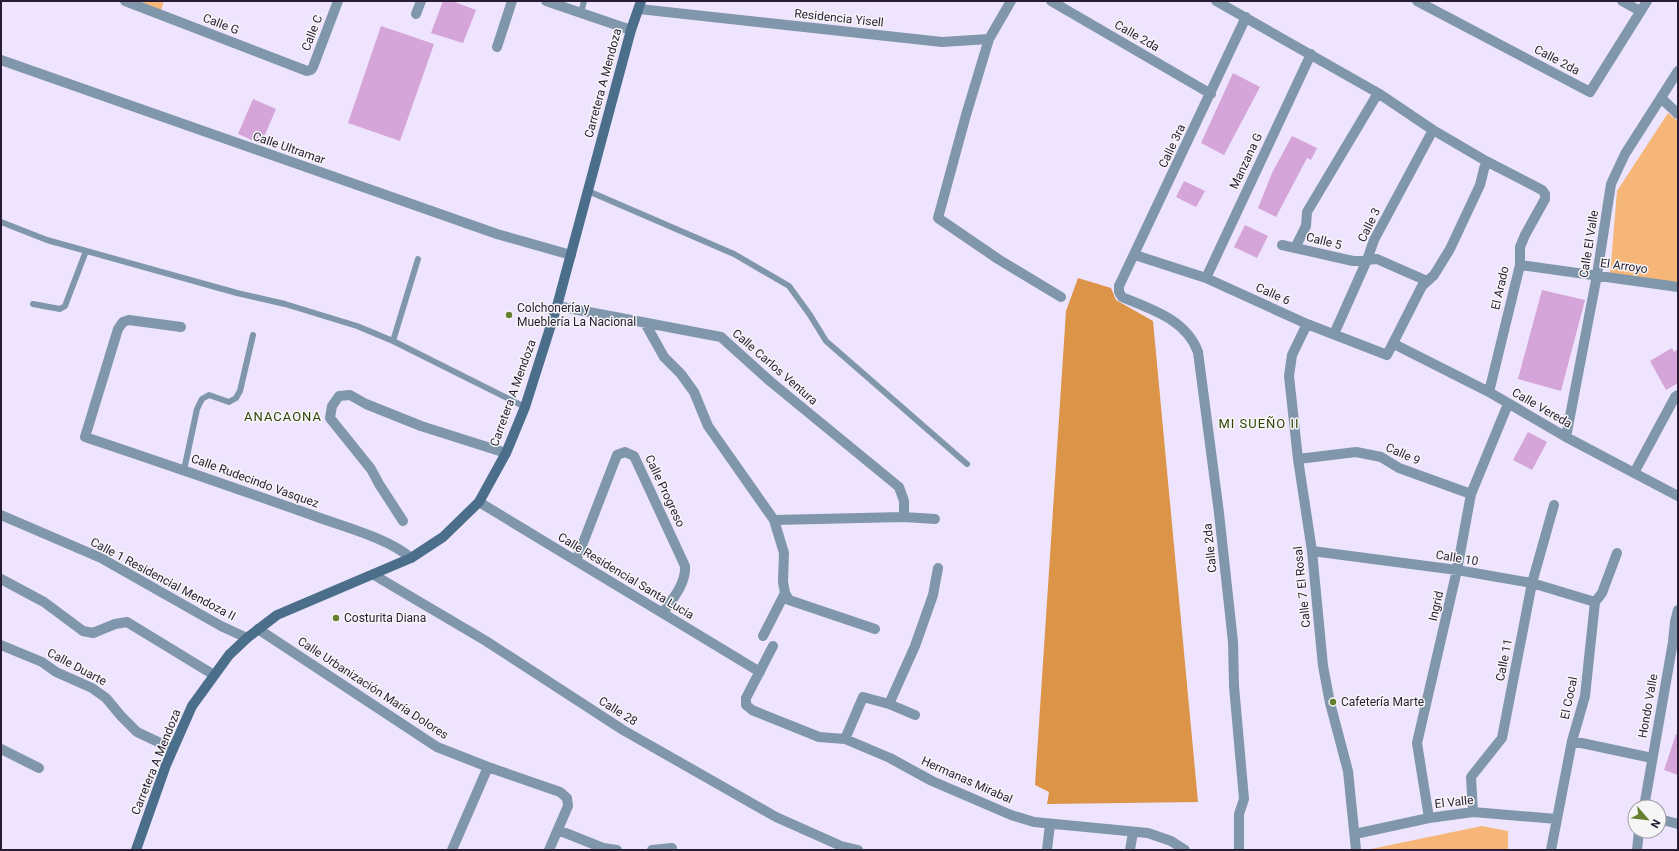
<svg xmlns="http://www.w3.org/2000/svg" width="1679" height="851" viewBox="0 0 1679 851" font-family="Roboto,sans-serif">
  <rect width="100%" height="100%" fill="#eee4fd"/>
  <path fill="#f5b678" d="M139 1H164L161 10Z
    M1668 113 1678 121V284L1610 276 1617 191Z
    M1482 826 1508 831V850H1366Z"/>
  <path fill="#dc9448" d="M1078 278 1111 288 1116 300 1153 321 1198 802 1047 804 1049 792 1035 785 1066 311Z"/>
  <path fill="#d5a4d8" d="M443 1H452L476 10 463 43 431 33Z
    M381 26 434 44 400 141 348 123Z
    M1233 73 1260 87 1224 155 1201 143Z
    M253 99 276 109 261 144 238 134Z
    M1292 136 1317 148 1311 160 1307 158 1276 217 1258 208 1272 173Z
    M1184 181 1205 191 1196 207 1176 197Z
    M1245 225 1268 236 1257 258 1234 247Z
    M1542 290 1585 300 1561 391 1518 379Z
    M1672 348 1674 352 1678 349V383L1666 390 1650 361Z
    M1528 432 1547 442 1532 470 1513 460Z
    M1676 734H1678V775L1664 770Z"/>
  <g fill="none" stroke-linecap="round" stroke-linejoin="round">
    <path stroke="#7f96ab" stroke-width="6" d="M581 13 584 1
      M588 191 734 254 789 286 810 315 826 341 967 464
      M1 222 47 240 237 293 285 304 357 326 393 341 525 407
      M33 304 60 309 65 306 86 251
      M393 341 418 259
      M184 470 197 409 202 399 209 395 229 402 236 398 240 391 253 335"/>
    <path stroke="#7f96ab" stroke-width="10" d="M125 1 307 71 311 70 313 67 338 1
      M546 1 631 30
      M1011 1 989 39 966 115 938 218 998 259 1061 297
      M1051 1 1211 94
      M1216 1 1378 93 1433 130 1486 161 1542 190 1545 194V199L1525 235 1520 247V265L1489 392
      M1417 1 1590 92 1647 1
      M1622 1 1640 11
      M639 9 942 42 989 39
      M416 14 421 1
      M497 47 512 1
      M1 60 497 234 571 255
      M1661 98 1678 114
      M1282 245 1353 261 1377 259 1427 281
      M1295 248 1306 226 1307 212 1378 93
      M1135 255 1206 278 1307 324 1387 355 1422 286 1434 275 1450 249 1480 185 1486 161
      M1520 265 1678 287
      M1206 278 1311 54
      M557 306 721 337 771 382 899 487 904 501V517
      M645 323 664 357 681 374 694 392 708 426 774 520 784 553 783 582 785 593 789 600 875 629
      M1307 324 1292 355 1289 376 1298 459 1312 551 1323 666 1330 703 1348 771 1356 850
      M181 327 129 320 123 322 118 329 85 437C160 462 235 488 309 514 340 526 387 537 411 558
      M1334 334 1367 260 1374 240 1433 130
      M1394 344 1489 392 1566 437 1678 496
      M1566 437 1597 275 1611 184 1625 154 1678 71
      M1298 459 1356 452 1381 457 1399 468 1471 494
      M1634 473 1675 397 1678 395
      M479 502 760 672
      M1 515 101 558 221 626 247 638
      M774 520 904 517 935 519
      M403 521 379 484 371 469 330 418 332 406 339 396 350 395 366 404 421 426 506 453
      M1312 551 1457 570 1532 583 1595 602
      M576 561 617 455 625 452 634 456 685 566C686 584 673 598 663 613
      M374 575 486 641 623 730 776 817 841 846 858 850
      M1 579 44 602 83 631 93 633 115 624 127 622 214 675
      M258 629 437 747 488 767 560 792 567 798 568 806 549 850
      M763 636 785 593
      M1 645 42 662 56 672 92 688 106 698 121 716 137 732 173 749
      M773 646 746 698V705L752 710 819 737 845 739 890 758 932 781 1011 815 1034 822 1148 833 1171 841 1185 850
      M889 704 915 646 933 595 938 568
      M845 739 863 697 889 704 915 715
      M1572 741 1652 758
      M1 749 39 768
      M1644 807 1673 642 1675 622 1678 610
      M1473 812 1471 777 1502 738 1532 583 1554 505
      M1429 818 1417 743 1457 570 1471 494 1508 404
      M1659 819 1678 824
      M558 830 603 848 617 850
      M1355 834 1429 818 1473 812 1557 819
      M452 850 488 767
      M652 850 672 848
      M1047 850 1050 824
      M1130 850 1133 832
      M1239 850V814L1244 799 1234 686 1233 642 1219 513 1198 352C1186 319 1150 309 1122 297L1119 292V286L1246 17
      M1551 850 1572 741 1585 696 1595 602 1602 593 1617 553
      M1637 850 1639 831"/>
    <path stroke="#4b6e8b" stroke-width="10" d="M136 850 166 765 192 706 229 655 247 638 277 615 411 558 443 537 479 502 506 453 525 407 557 306 631 30 641 1"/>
  </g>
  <g fill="#667f31" stroke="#f6f6f6" stroke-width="1.5">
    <circle cx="509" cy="315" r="4"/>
    <circle cx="336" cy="618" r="4"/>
    <circle cx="1333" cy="702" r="4"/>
  </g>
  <g text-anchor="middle" stroke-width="3" stroke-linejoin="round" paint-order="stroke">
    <g font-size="12" fill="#271c33" stroke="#f6f6f6">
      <text transform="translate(839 18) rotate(6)" y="4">Residencia Yisell</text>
      <text transform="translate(221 24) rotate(21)" y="4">Calle G</text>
      <text transform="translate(312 33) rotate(-69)" y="4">Calle C</text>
      <text transform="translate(1137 36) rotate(30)" y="4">Calle 2da</text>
      <text transform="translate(1557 60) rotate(28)" y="4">Calle 2da</text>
      <text transform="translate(603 83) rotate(-75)" y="4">Carretera A Mendoza</text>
      <text transform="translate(1172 146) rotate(-65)" y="4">Calle 3ra</text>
      <text transform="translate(289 148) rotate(19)" y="4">Calle Ultramar</text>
      <text transform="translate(1246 161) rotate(-65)" y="4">Manzana G</text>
      <text transform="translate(1369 225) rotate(-64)" y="4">Calle 3</text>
      <text transform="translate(1324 241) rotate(14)" y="4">Calle 5</text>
      <text transform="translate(1589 244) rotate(-81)" y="4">Calle El Valle</text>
      <text transform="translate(1624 266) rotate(8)" y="4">El Arroyo</text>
      <text transform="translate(1500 288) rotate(-77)" y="4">El Arado</text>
      <text transform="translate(1273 294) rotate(24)" y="4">Calle 6</text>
      <text transform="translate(775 367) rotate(41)" y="4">Calle Carlos Ventura</text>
      <text transform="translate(513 393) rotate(-70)" y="4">Carretera A Mendoza</text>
      <text transform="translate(1542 408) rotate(30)" y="4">Calle Vereda</text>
      <text transform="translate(1403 454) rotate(24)" y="4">Calle 9</text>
      <text transform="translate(255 481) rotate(20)" y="4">Calle Rudecindo Vasquez</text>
      <text transform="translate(665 491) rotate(65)" y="4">Calle Progreso</text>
      <text transform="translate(1210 548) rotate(-96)" y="4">Calle 2da</text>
      <text transform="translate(1457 558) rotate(9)" y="4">Calle 10</text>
      <text transform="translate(626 576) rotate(31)" y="4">Calle Residencial Santa Lucia</text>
      <text transform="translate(163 579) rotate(28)" y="4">Calle 1 Residencial Mendoza II</text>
      <text transform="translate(1302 587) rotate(-96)" y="4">Calle 7 El Rosal</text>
      <text transform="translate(1436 606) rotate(-77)" y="4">Ingrid</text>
      <text transform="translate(1504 660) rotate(-79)" y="4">Calle 11</text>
      <text transform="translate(77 667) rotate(28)" y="4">Calle Duarte</text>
      <text transform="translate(373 688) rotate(33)" y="4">Calle Urbanización María Dolores</text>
      <text transform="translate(1569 698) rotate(-78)" y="4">El Cocal</text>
      <text transform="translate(1648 706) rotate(-80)" y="4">Hondo Valle</text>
      <text transform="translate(618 711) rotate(32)" y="4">Calle 28</text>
      <text transform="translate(156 762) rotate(-68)" y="4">Carretera A Mendoza</text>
      <text transform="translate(967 780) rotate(24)" y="4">Hermanas Mirabal</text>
      <text transform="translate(1454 802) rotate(-6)" y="4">El Valle</text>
    </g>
    <g font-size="12" fill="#271c33" stroke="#f6f6f6" text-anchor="start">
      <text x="517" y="312">Colchonería y<tspan x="517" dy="14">Mueblería La Nacional</tspan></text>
      <text x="344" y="622">Costurita Diana</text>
      <text x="1341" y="706">Cafetería Marte</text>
    </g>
    <g font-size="13" letter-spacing="1" fill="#33430b" stroke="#f6f6f6">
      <text x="283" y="421">ANACAONA</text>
      <text x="1259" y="428">MI SUEÑO II</text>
    </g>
  </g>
  <rect width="1679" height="851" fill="none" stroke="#271c33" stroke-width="4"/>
  <g transform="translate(1647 819) rotate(118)"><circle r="19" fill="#f6f6f6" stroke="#a39fa8"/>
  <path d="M0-3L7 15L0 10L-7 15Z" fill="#667f31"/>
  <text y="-6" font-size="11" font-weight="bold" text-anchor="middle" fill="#271c33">N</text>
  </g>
</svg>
